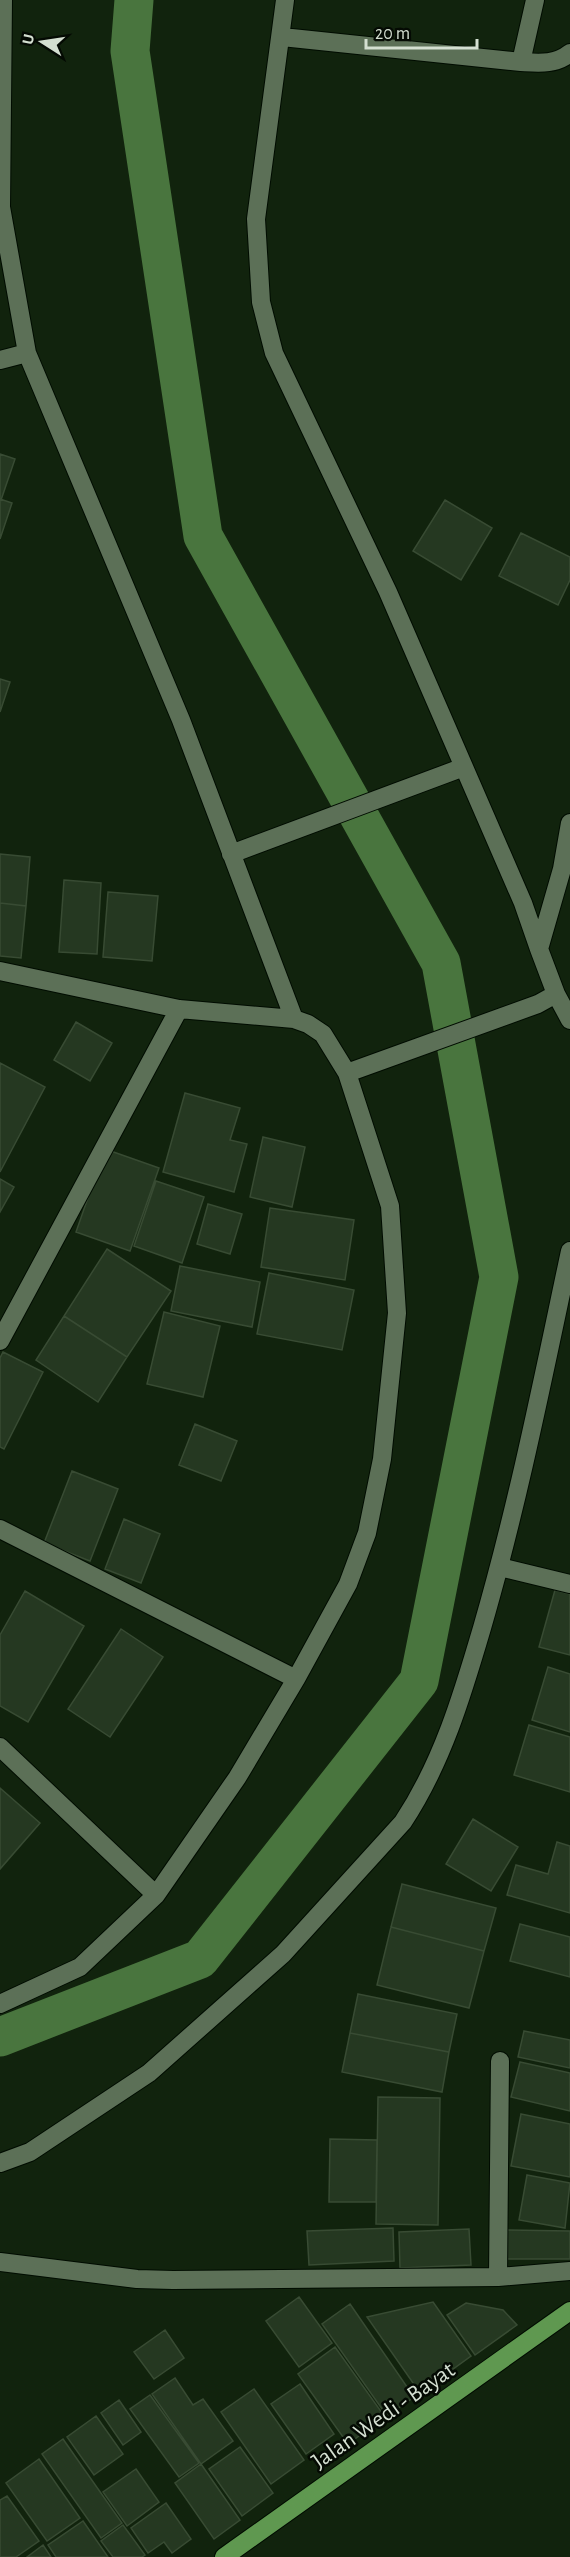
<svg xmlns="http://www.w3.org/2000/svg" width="570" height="2557" viewBox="0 0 570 2557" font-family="'Alegreya Sans',sans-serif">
  <rect width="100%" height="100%" fill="#11230d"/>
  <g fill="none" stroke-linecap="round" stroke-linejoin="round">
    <path stroke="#49753e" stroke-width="39" d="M0 2037 200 1959 419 1681 499 1277 441 963 203 536 130 51 134 0"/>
  </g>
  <path fill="#253821" stroke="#384b33" stroke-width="1.5" d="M0 454 15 459 1 500 0 499Z
    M0 499 12 503 0 539Z
    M445 500 492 528 461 580 413 551Z
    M521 533 570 557V580L558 605 499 576Z
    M0 679 10 682 0 712Z
    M0 854 30 857 26 906 0 903Z
    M64 880 101 883 97 954 59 952Z
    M108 892 158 896 152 961 103 957Z
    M0 903 26 906 21 958 0 956Z
    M76 1022 112 1043 90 1081 54 1060Z
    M0 1063 45 1087 0 1172Z
    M185 1093 240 1108 230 1140 247 1144 234 1192 163 1172Z
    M263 1137 305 1147 292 1207 250 1197Z
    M105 1149 159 1168 130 1251 76 1232Z
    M0 1179 14 1187 0 1212Z
    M156 1181 204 1197 182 1263 134 1246Z
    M208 1204 242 1214 230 1254 197 1244Z
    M270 1208 354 1220 345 1280 261 1267Z
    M107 1249 171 1291 127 1357 64 1316Z
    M180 1266 260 1282 252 1327 171 1311Z
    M269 1273 354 1290 342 1350 257 1334Z
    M164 1312 220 1326 203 1397 147 1384Z
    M64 1316 127 1357 98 1402 36 1360Z
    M3 1352 43 1372 4 1449 0 1447V1358Z
    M195 1424 237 1441 221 1481 179 1465Z
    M72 1471 118 1489 90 1561 44 1543Z
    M124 1519 160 1534 141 1583 105 1569Z
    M555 1590 570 1594V1655L539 1647Z
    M25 1591 84 1626 28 1722 0 1706V1635Z
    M121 1629 163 1657 110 1737 68 1709Z
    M548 1667 570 1674V1732L532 1720Z
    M529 1725 570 1737V1792L514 1775Z
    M0 1788 40 1823 0 1869Z
    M473 1819 518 1847 491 1891 446 1864Z
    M557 1842 570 1846V1913L507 1895 516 1865 548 1874Z
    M402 1884 496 1908 484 1951 391 1927Z
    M520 1924 570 1937V1977L510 1961Z
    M391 1927 484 1951 469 2008 377 1985Z
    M358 1994 457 2014 449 2052 350 2033Z
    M524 2031 570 2040V2068L518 2057Z
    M350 2033 449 2052 442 2092 342 2072Z
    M520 2062 570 2073V2111L511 2097Z
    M378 2097 440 2098 438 2225 376 2224Z
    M521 2114 570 2124V2177L511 2166Z
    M330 2139 377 2140 376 2202H329Z
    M527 2175 570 2183 565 2228 519 2220Z
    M393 2228 394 2261 309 2265 307 2231Z
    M469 2229 471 2265 400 2268 399 2232Z
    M506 2230 570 2231V2259H506Z
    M299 2297 332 2343 299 2367 266 2321Z
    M433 2302 471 2356 420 2393 367 2317Z
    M466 2303 503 2310 517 2325 475 2355 447 2315Z
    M350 2304 414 2397 387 2416 322 2324Z
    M165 2330 184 2358 154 2379 134 2352Z
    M335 2347 385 2417 348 2444 298 2374Z
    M175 2378 193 2405 203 2399 233 2441 201 2464 152 2394Z
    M300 2384 334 2434 306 2454 271 2404Z
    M254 2389 304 2460 271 2484 221 2412Z
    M150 2395 199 2463 179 2477 130 2409Z
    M119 2400 141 2432 123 2445 101 2413Z
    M96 2416 123 2454 94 2475 67 2437Z
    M63 2439 122 2523 101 2538 42 2454Z
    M240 2447 273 2493 242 2516 209 2469Z
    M39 2459 80 2518 47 2541 6 2483Z
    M201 2464 240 2520 214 2539 175 2483Z
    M136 2469 159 2502 127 2526 103 2492Z
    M7 2496 39 2541 16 2557H0V2500Z
    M166 2503 191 2539 172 2553 164 2542 148 2553 131 2528Z
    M83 2521 108 2557H56L48 2545Z
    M123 2525 145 2555 142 2557H113L101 2541Z
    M43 2545 51 2557H27Z"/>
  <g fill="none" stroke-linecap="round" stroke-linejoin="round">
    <g stroke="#010c00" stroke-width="20">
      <path id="minor" d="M3 0 1 207 27 353 181 720 294 1019
        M285 0 256 219 261 302 274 353 388 592 523 903 539 949
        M282 37 521 62 535 0
        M521 62C539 63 555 65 570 53
        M0 360 27 353
        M570 823 562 869 539 949 556 994 570 1020
        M231 854 464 767
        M0 971 179 1009 294 1019 308 1024 323 1034 347 1073 390 1206 397 1313 382 1459 367 1533 348 1584 296 1679 237 1778 156 1895 80 1967 0 2004
        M347 1073 538 1004 556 994
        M0 1341 179 1009
        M0 1529 296 1679
        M500 1567 570 1584
        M0 1747 156 1895
        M0 2163 30 2152 149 2073 283 1954 403 1822C442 1763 462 1696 482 1628 518 1504 543 1378 570 1251
        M0 2262 137 2279 173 2280 498 2277 570 2271
        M498 2277 500 2061"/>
    </g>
    <g stroke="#010c00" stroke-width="20">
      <path id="major" d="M224 2557 570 2311"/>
    </g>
    <use href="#minor" stroke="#5c7057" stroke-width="18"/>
    <use href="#major" stroke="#5f9850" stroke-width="18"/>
  </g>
  <g text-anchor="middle" stroke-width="5" stroke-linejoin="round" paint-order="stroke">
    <g font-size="24" fill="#d4dfd1" stroke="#040a03">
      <text transform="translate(383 2415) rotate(-35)" y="8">Jalan Wedi - Bayat</text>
    </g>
  </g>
  <g transform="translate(42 42) rotate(282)" stroke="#040a03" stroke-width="4.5" paint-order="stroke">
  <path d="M0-4.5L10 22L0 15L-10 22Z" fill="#d4dfd1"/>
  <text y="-9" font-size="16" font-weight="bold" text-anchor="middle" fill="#d4dfd1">U</text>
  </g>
  <path d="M366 39v9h111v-9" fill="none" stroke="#d4dfd1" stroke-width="3"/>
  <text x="375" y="39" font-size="18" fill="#d4dfd1" stroke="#040a03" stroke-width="4.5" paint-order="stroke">20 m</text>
</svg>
